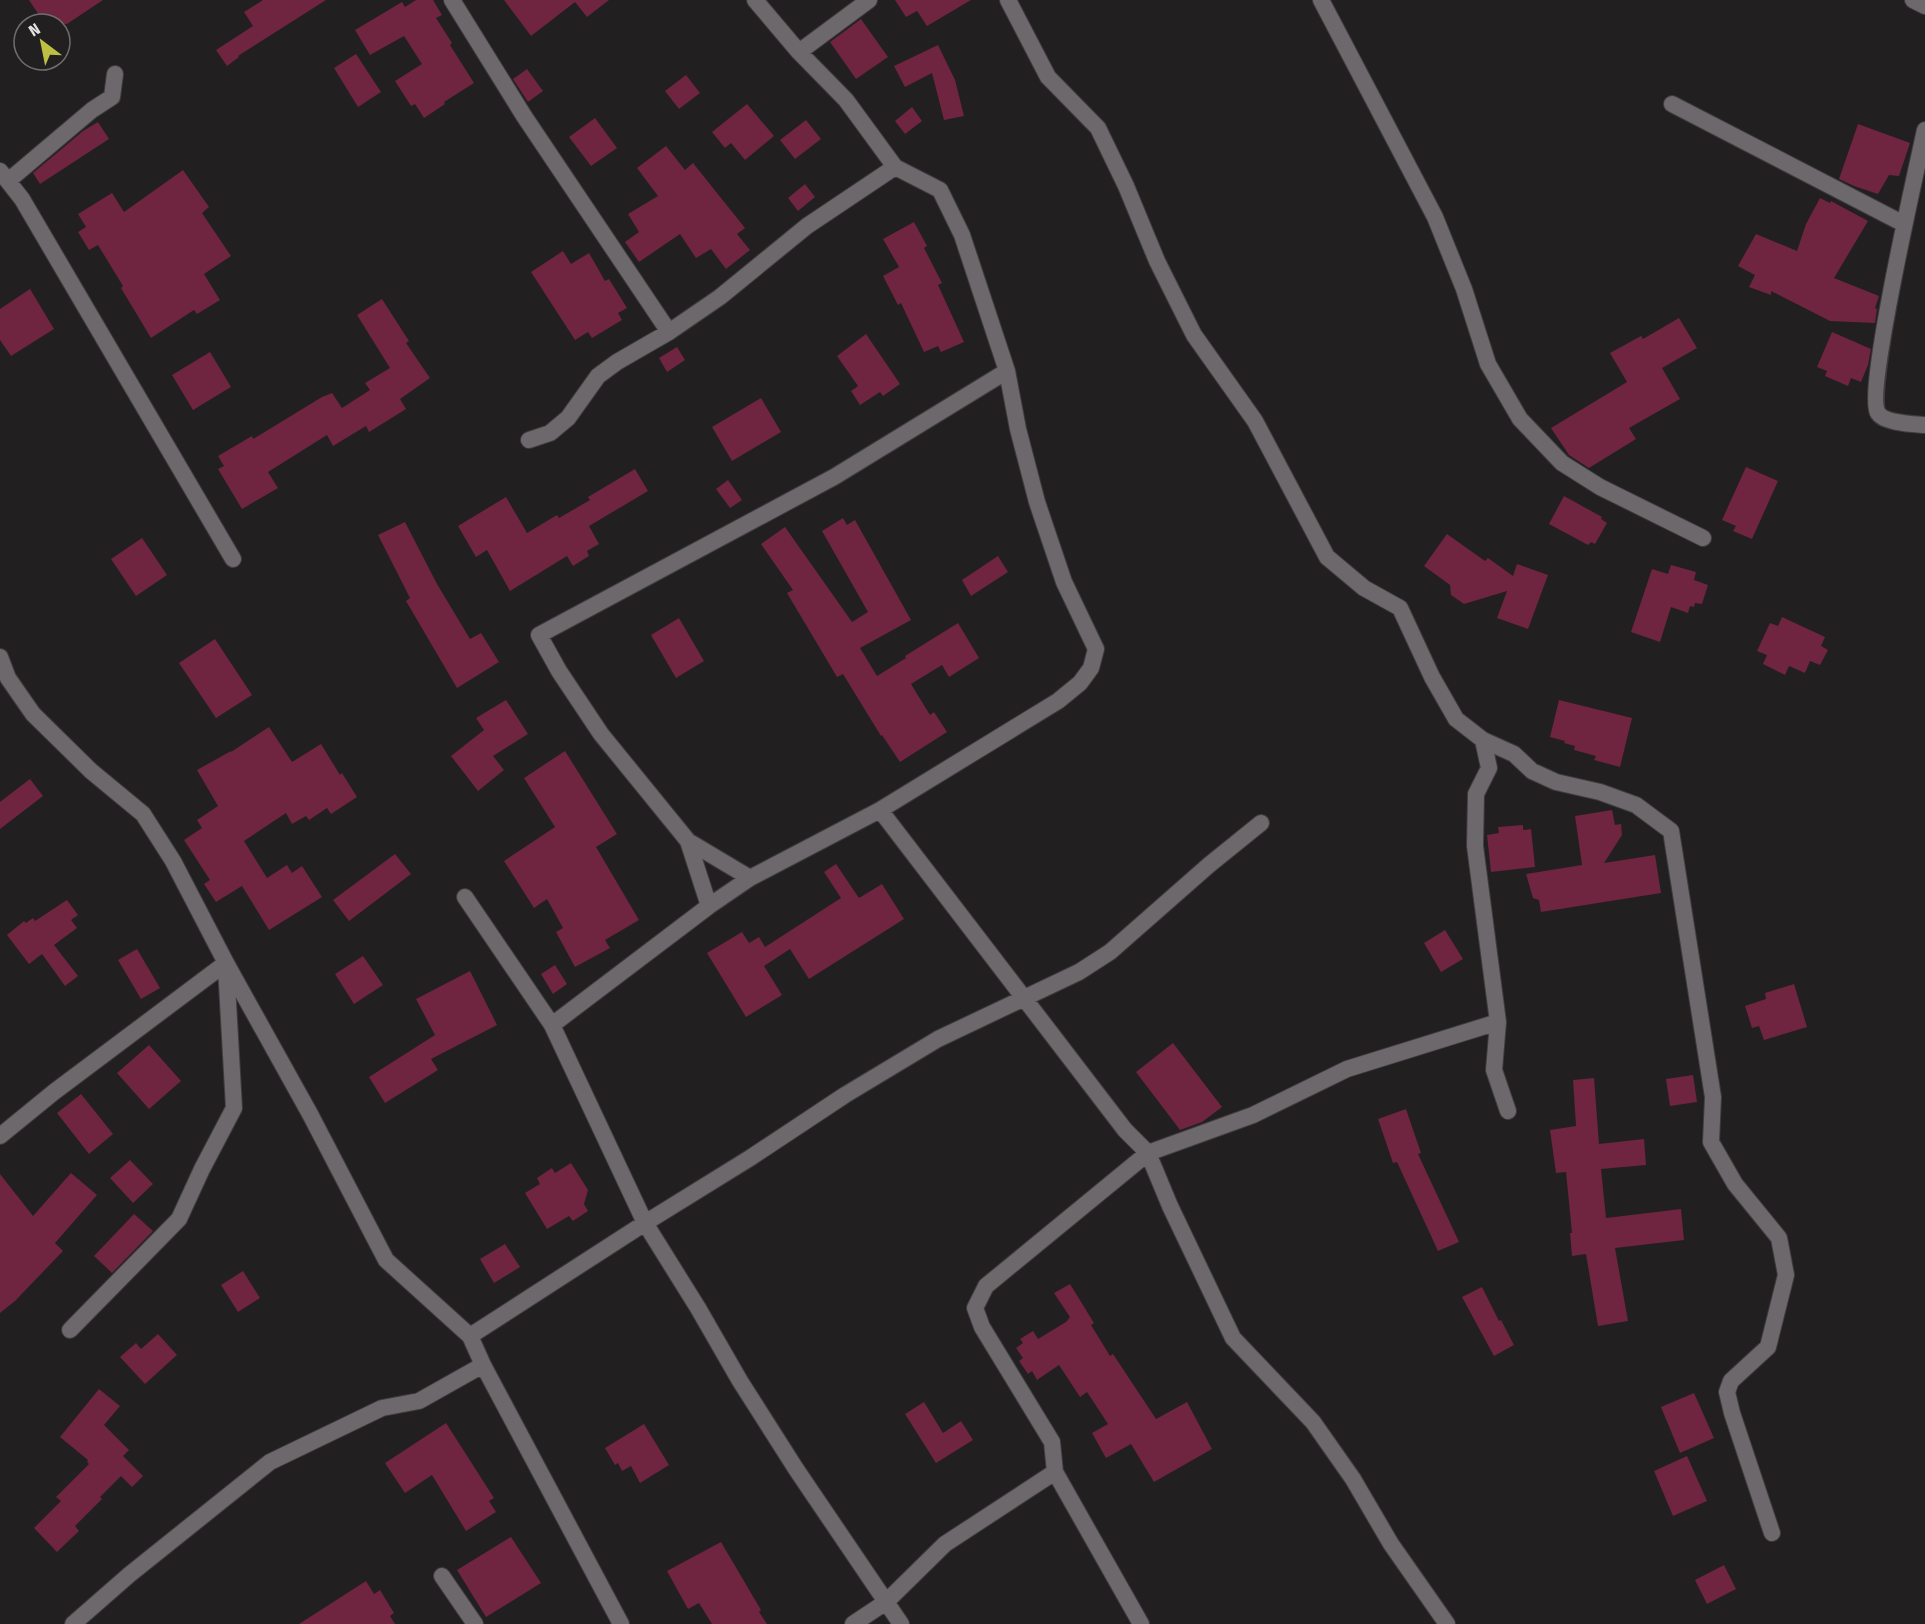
<svg xmlns="http://www.w3.org/2000/svg" width="1925" height="1624" viewBox="0 0 1925 1624" font-family="'Fira Sans Condensed',sans-serif">
  <rect width="100%" height="100%" fill="#221f21"/>
  <path fill="#6f243f" d="M29 0H103L67 24H45Z
    M263 0H326L238 56 239 57 227 66 216 50 253 26 244 12Z
    M416 0H433L442 15 436 18 452 43 450 45 474 83 444 102 445 104 424 118 415 104 411 106 395 81 422 64 404 36 370 55 355 30 402 2 405 7Z
    M504 0H609L587 17 575 2 531 36Z
    M895 0H971L927 26 917 11 906 17Z
    M861 19 888 57 856 79 830 42Z
    M938 45 955 80 964 116 944 120 932 73 905 87 894 66Z
    M356 54 381 92 358 107 334 68Z
    M527 69 543 91 528 102 513 79Z
    M686 75 700 93 679 109 665 91Z
    M747 104 774 136 745 160 731 143 725 148 712 132Z
    M912 107 922 121 905 134 895 121Z
    M595 118 617 148 591 166 569 137Z
    M806 120 821 139 795 159 780 140Z
    M98 122 109 139 40 184 33 173 83 131Z
    M1858 124 1910 143 1899 176 1889 175 1878 194 1854 186 1839 179Z
    M666 146 685 170 693 163 745 228 737 234 750 250 726 269 711 249 696 258 680 234 639 262 625 242 639 232 628 214 658 196 637 168Z
    M183 170 209 207 202 213 231 256 204 274 220 300 197 314 194 310 151 338 121 288 123 286 98 245 89 250 78 232 86 227 78 214 112 193 124 212Z
    M805 184 815 197 798 211 788 198Z
    M1820 198 1830 203 1831 201 1868 221 1834 278 1879 296 1875 308 1877 309 1875 323 1830 321 1771 291V295L1749 287 1755 275 1738 266 1756 234 1797 251 1806 224Z
    M914 222 927 246 924 248 942 283 938 285 964 342 941 352 938 346 924 352 901 303 898 305 883 276 899 267 883 239Z
    M563 251 571 264 589 253 605 281 609 279 627 308 618 313 622 320 592 338 588 332 575 340 531 272Z
    M30 289 54 329 11 356 0 340V309Z
    M382 299 409 341 406 343 430 378 400 399 406 409 369 432 366 426 333 446 327 435 268 472 278 488 242 509 218 469 224 466 218 456 252 436 253 439 322 397 332 393 342 408 370 390 365 383 390 368 357 315Z
    M1679 318 1697 348 1662 368 1680 399 1629 428 1636 439 1589 468 1569 455 1551 428 1627 382 1610 353 1641 336 1643 339Z
    M1832 332 1871 349 1868 365 1861 382 1851 378 1848 386 1825 376 1827 371 1817 367Z
    M866 334 900 384 883 396 880 392 860 405 851 391 858 386 837 356Z
    M677 347 685 360 667 372 659 358Z
    M210 352 231 387 193 410 172 375Z
    M761 398 781 432 732 461 712 427Z
    M1746 467 1778 481 1752 539 1733 531 1736 526 1722 520Z
    M635 469 648 491 589 526 599 544 587 551 589 556 573 566 567 556 510 591 487 550 476 557 458 526 506 497 527 533 557 515 559 518 590 500 588 497Z
    M728 480 742 500 730 508 716 489Z
    M1564 496 1602 517 1601 519 1607 523 1595 544 1591 542 1588 545 1549 524Z
    M843 518 847 525 855 520 911 620 860 648 877 676 906 658 905 656 958 623 979 658 949 677 942 665 911 684 930 715 934 712 947 732 900 762 882 735 881 736 843 674 837 677 787 593 793 590 761 544 785 527 852 622 868 612 822 531Z
    M405 522 437 584 470 639 481 633 499 662 457 688 406 601 410 598 378 535Z
    M1447 534 1485 561 1488 558 1513 576 1517 564 1548 575 1528 629 1497 618 1507 591 1464 604 1451 595 1450 585 1424 566Z
    M142 538 167 575 136 596 111 559Z
    M998 556 1008 572 971 596 962 580Z
    M1671 565 1696 572 1694 580 1708 585 1702 604 1695 603 1694 607 1690 606 1688 613 1671 607 1660 642 1631 632 1652 569 1668 574Z
    M1782 617 1825 637 1821 646 1828 650 1820 665 1810 661 1805 673 1789 666 1785 675 1763 664 1767 655 1757 651 1770 623 1778 626Z
    M679 618 704 661 676 678 651 635Z
    M215 639 252 695 216 718 179 663Z
    M506 700 528 734 493 756 504 770 478 791 451 756 484 730 476 718Z
    M1559 700 1632 718 1620 767 1594 760 1596 756 1574 750 1575 746 1564 743 1565 741 1550 737Z
    M269 727 292 762 321 744 340 775 342 773 357 797 331 814 327 808 309 820 306 816 292 824 286 813 244 841 267 878 287 865 292 873 302 866 322 897 269 930 242 886 216 902 204 884 210 880 184 840 202 828 197 820 218 806 197 770 231 751V752Z
    M565 751 617 834 596 847 639 920 605 940 610 948 575 967 556 932 563 928 547 899 534 908 504 861 555 827 524 778Z
    M30 779 43 796 0 829V802Z
    M1612 810 1615 825 1621 824 1622 835 1604 863 1655 855 1661 893 1541 912 1539 900 1533 898 1526 874 1582 865 1575 816Z
    M1523 825V830L1531 829 1535 867 1491 872 1487 835 1499 833 1498 827Z
    M395 854 411 874 349 921 333 900Z
    M836 864 859 898 882 884 904 919 809 979 790 949 764 966 782 995 746 1017 707 953 742 932 749 943 759 937 765 947 841 898 824 872Z
    M67 900 78 915 71 920 77 928 54 945 78 976 65 986 42 954 29 964 7 935 24 921 26 923 33 918 35 921Z
    M1445 930 1463 959 1441 972 1424 943Z
    M137 949 160 988 141 999 118 960Z
    M363 956 383 985 354 1004 335 974Z
    M555 965 567 984 553 994 541 974Z
    M470 971 497 1025 431 1059 438 1070 385 1103 369 1077 435 1035 416 999Z
    M1794 984 1807 1027 1764 1040 1759 1026 1752 1028 1745 1006 1766 999 1765 993Z
    M1173 1043 1222 1107 1202 1122 1180 1130 1136 1072Z
    M149 1045 181 1081 149 1109 117 1073Z
    M1693 1075 1697 1102 1670 1106 1666 1079Z
    M1594 1078 1599 1144 1644 1139 1646 1165 1601 1169 1606 1218 1681 1209 1684 1240 1615 1248 1628 1321 1598 1326 1586 1254 1572 1256 1570 1233H1572L1566 1172 1556 1173 1550 1130 1576 1126 1573 1080Z
    M81 1094 113 1134 89 1154 57 1113Z
    M1406 1109 1421 1153 1418 1154 1459 1242 1438 1251 1397 1162 1393 1163 1378 1119Z
    M130 1160 153 1184 133 1203 110 1178Z
    M571 1163 588 1190 584 1204 588 1211 573 1221 569 1216 547 1229 525 1193 540 1184 537 1178 552 1168 555 1173Z
    M71 1173 97 1195 55 1243 63 1251 15 1301 0 1313V1174L33 1216Z
    M134 1214 153 1231 112 1273 94 1256Z
    M505 1244 520 1267 494 1283 480 1259Z
    M243 1271 260 1298 238 1312 221 1285Z
    M1070 1284 1094 1323 1091 1325 1110 1356 1113 1354 1156 1419 1187 1402 1212 1449 1154 1482 1131 1444 1106 1458 1092 1433 1108 1424 1087 1392 1080 1397 1059 1365 1037 1380 1032 1371 1028 1374 1019 1361 1023 1358 1016 1348 1023 1343 1020 1339 1033 1331 1038 1339 1066 1322 1070 1317 1054 1293Z
    M1482 1287 1499 1321 1501 1320 1514 1345 1494 1356 1462 1297Z
    M158 1334 177 1355 145 1384 120 1357 136 1343 141 1349Z
    M99 1389 120 1406 104 1425 129 1450 123 1456 143 1476 132 1487 121 1476 100 1497 102 1499 75 1526 79 1531 57 1552 34 1528 61 1501 56 1497 89 1464 87 1462 88 1460 60 1437Z
    M1694 1393 1714 1438 1680 1453 1661 1407Z
    M924 1402 943 1433 961 1421 973 1440 936 1463 905 1414Z
    M446 1423 494 1498 489 1501 496 1512 466 1531 432 1475 405 1493 385 1463Z
    M644 1424 669 1465 640 1483 631 1466 622 1471 618 1463 615 1465 605 1448Z
    M1687 1456 1707 1501 1673 1516 1654 1471Z
    M511 1537 541 1583 486 1617 457 1570Z
    M721 1542 761 1610 759 1612 767 1624H712L699 1603 688 1609 667 1571Z
    M1724 1565 1736 1589 1707 1604 1695 1580Z
    M366 1581 374 1594 380 1590 394 1613 390 1616 395 1624H299Z"/>
  <g fill="none" stroke-linecap="round" stroke-linejoin="round">
    <g stroke="#3f3c3f" stroke-width="18">
      <path id="minor" d="M452 0 524 116 669 332
        M1008 0 1048 77 1098 128 1126 186 1157 261 1194 335 1255 421 1327 557 1364 588 1400 608 1432 677 1456 719 1483 740 1514 754 1532 771 1556 782 1600 792 1636 805 1671 831 1713 1097 1711 1142 1735 1184 1779 1238 1786 1275 1768 1347 1731 1381 1727 1392 1732 1413 1772 1533
        M1321 0 1435 217 1464 289 1488 364 1520 419 1562 463 1600 487 1703 538
        M1913 0 1925 6
        M799 52 869 0
        M1672 104 1904 224
        M1925 130C1917 167 1865 394 1878 413 1884 423 1913 424 1925 425
        M0 171 22 199 233 559
        M8 181 92 110 112 97 115 74
        M529 440 550 433 568 418 598 376 617 362 669 332 720 297 807 226 895 167
        M0 657 8 678 33 714 91 771 143 814 173 861 226 963 310 1114 386 1260 470 1336 483 1365 621 1624
        M1483 740 1489 768 1476 794 1475 846 1498 1022 1494 1070 1508 1111
        M880 810 1125 1130 1148 1153 1170 1206 1233 1338 1313 1422 1353 1479 1391 1544 1447 1624
        M688 841 709 906
        M750 878 688 841 601 734 559 671 539 635 834 477 1007 371
        M465 897 552 1025 645 1223 698 1308 740 1381 796 1469 901 1624
        M552 1025 709 906 750 878 880 810 1058 701 1080 683 1091 668 1096 649 1064 582 1037 502 1018 429 1007 371 962 235 940 190 895 167 846 100 799 52 755 0
        M0 1136 54 1092 226 963
        M70 1330 179 1219 202 1169 234 1108 226 967
        M470 1336 645 1223 750 1158 845 1095 938 1039 1079 972 1110 952 1209 865 1261 823
        M442 1576 475 1624
        M73 1624 129 1575 270 1462 382 1408 419 1401 483 1365
        M853 1624 886 1602 945 1544 1055 1472
        M1141 1624 1055 1472 1052 1442 982 1327 975 1308 986 1286 1148 1153 1253 1115 1347 1069 1498 1022"/>
    </g>
    <use href="#minor" stroke="#6c686b" stroke-width="16"/>
  </g>
  <g transform="translate(42 42) rotate(328)"><circle r="28" fill="#221f21" stroke="#706d6f" stroke-width="1.5"/>
  <path d="M0-4.5L10 22L0 15L-10 22Z" fill="#bdbf43"/>
  <text y="-9" font-size="16" font-weight="bold" text-anchor="middle" fill="#e5e2e4">N</text>
  </g>
</svg>
